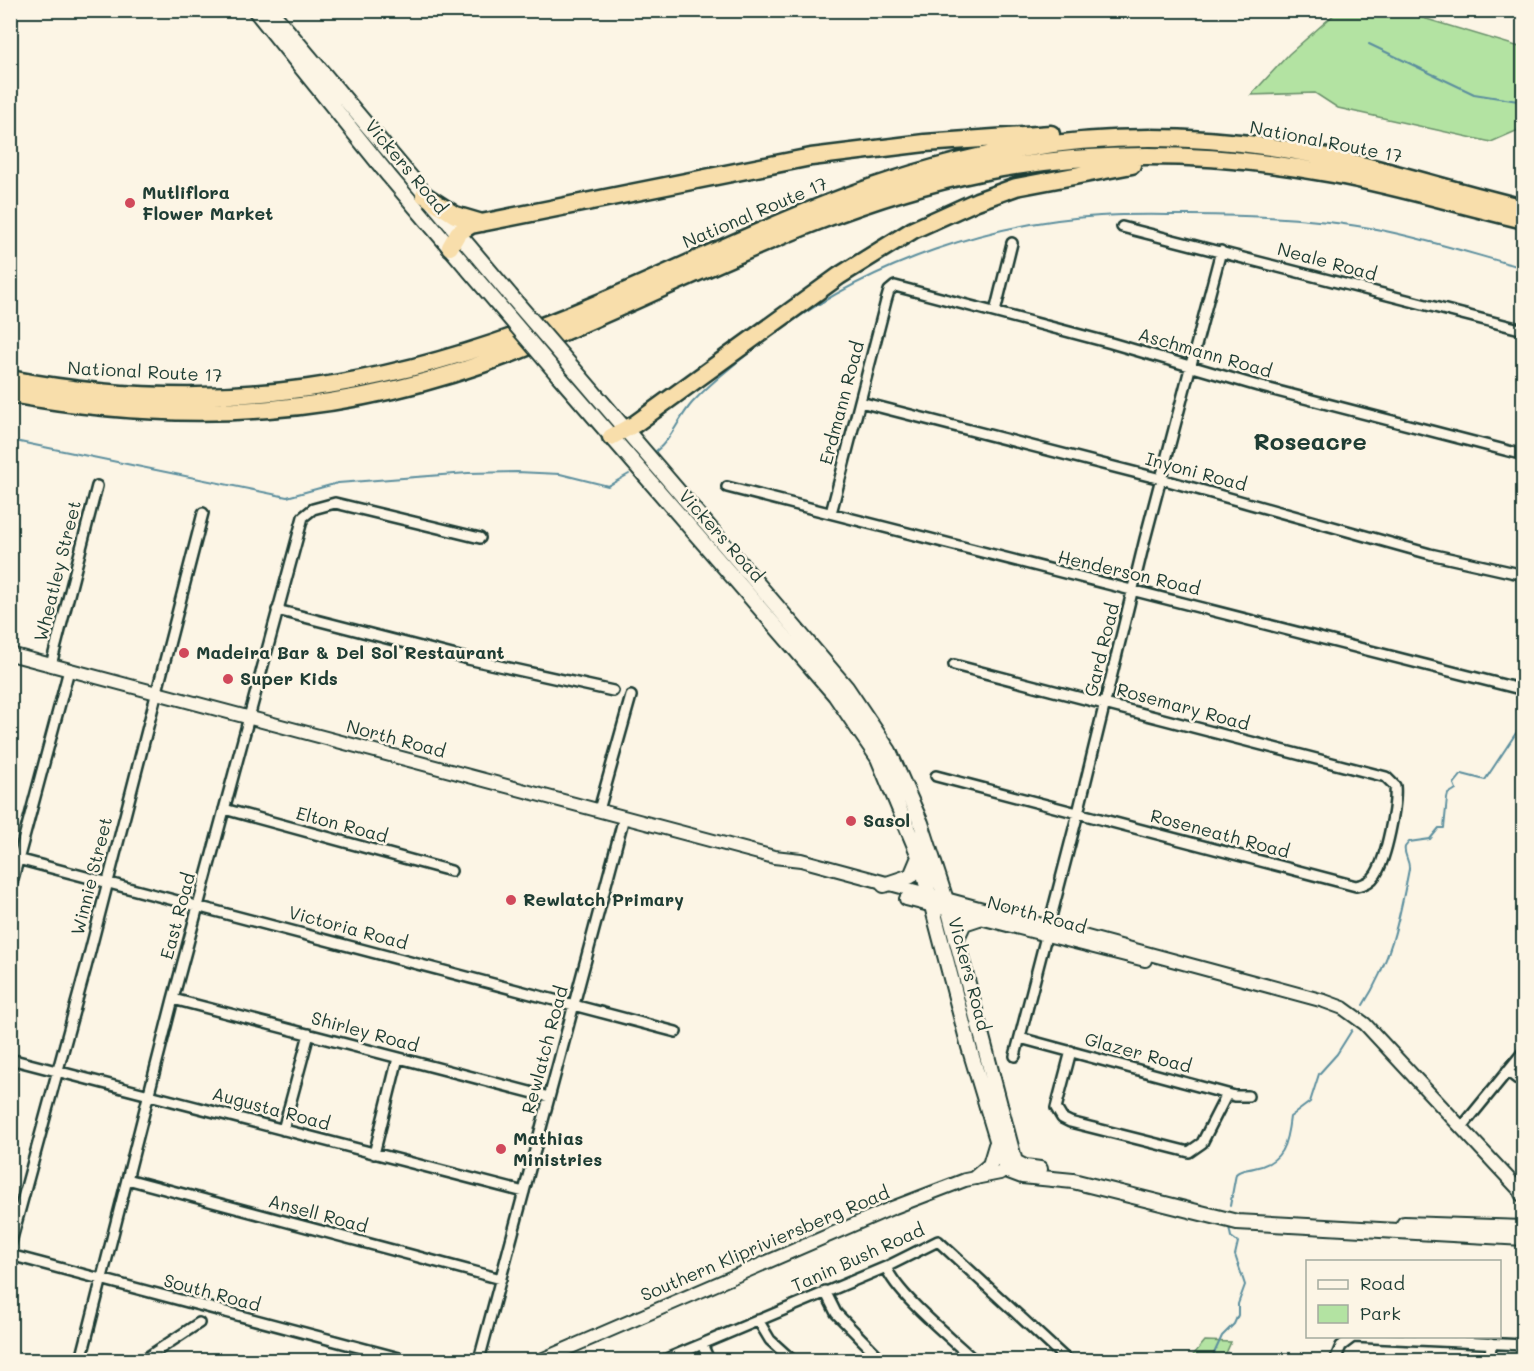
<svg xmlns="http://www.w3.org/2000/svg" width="1534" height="1371" viewBox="0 0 1534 1371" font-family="Mali,sans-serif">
  <rect width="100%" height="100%" fill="#fcf5e5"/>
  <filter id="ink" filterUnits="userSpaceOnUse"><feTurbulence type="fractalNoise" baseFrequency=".0167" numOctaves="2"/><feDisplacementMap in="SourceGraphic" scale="12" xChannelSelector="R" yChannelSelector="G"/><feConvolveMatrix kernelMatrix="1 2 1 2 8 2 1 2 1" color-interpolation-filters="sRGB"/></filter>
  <g filter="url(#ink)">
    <path fill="#b3e3a2" stroke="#69906b" stroke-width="1.5" d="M1338 11H1400L1523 48V128L1491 142 1338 108 1315 93 1251 95 1289 54Z
      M1205 1341 1231 1342 1223 1360H1189Z"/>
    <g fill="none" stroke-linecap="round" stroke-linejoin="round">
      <path stroke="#5c8f9e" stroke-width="2" d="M1369 44 1474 94 1524 102
        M10 440 287 497 338 483 468 473 517 472 560 474 608 486 629 474
        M655 452C672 439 678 419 692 403 718 375 753 350 784 327 874 263 990 222 1100 216 1130 214 1161 215 1191 215 1254 215 1318 218 1381 230 1429 240 1476 255 1524 268
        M1363 1005C1391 962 1400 916 1409 869 1410 861 1403 854 1405 847L1409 842 1430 839 1439 828H1444L1447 798 1448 794 1456 789 1454 784 1462 774 1485 780 1524 721
        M1230 1206 1236 1174C1241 1169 1247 1170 1254 1168 1283 1163 1287 1143 1290 1117L1310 1102 1319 1074 1337 1054 1352 1030
        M1211 1360 1222 1336 1234 1324 1238 1315V1304L1245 1285 1235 1255 1238 1242 1231 1237 1229 1227"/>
      <g stroke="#1f3d34" stroke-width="14">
        <path id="minor" d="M1122 227 1524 330
          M995 312 1012 243
          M860 402 1161 479 1430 554 1524 575
          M727 487 1524 690
          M831 513 886 301 889 291 895 286 1111 343 1258 386 1524 455
          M277 610 468 659 613 691
          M51 665 97 486
          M936 776 1356 886C1364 885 1371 882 1376 874 1386 858 1397 806 1395 786L1386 777 954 665
          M224 809 451 871
          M599 810 631 696
          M10 857 676 1032
          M10 890 69 670
          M173 999 549 1097
          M1020 1038 1235 1096H1248
          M1071 1051 1056 1108 1062 1118 1070 1122 1189 1152 1202 1143 1227 1094
          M1015 1056 1078 813 1145 539 1221 251
          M10 1059 524 1192
          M1507 1071 1524 1084
          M1462 1127 1524 1051
          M283 1130 309 1034
          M374 1154 398 1058
          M127 1179 501 1279
          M10 1246 86 967 203 513
          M10 1255 407 1360
          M886 1267C898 1296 950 1337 974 1360
          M825 1291 836 1313 882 1360
          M758 1320 770 1340 792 1360
          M702 1344 709 1360
          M81 1360 173 999 303 517 313 509 335 503 480 538
          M143 1360 199 1323
          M479 1360 624 817
          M664 1360 886 1267 938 1241 1067 1360
          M1335 1360 1341 1346 1353 1337 1524 1345
          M1490 1360 1491 1343"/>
      </g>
      <g stroke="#1f3d34" stroke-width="16">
        <path id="tertiary" d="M10 654 774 857 801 860 1324 1001 1343 1008 1365 1024 1524 1195
          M906 899 1145 960
          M541 1360 892 1208 965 1180 1000 1173 1012 1164"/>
      </g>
      <g stroke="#1f3d34" stroke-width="18">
        <path id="secondary" d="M255 10 389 176 496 302
          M270 10 510 295
          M572 367 846 687 889 751 921 823 946 900 1015 1162 1025 1167 1040 1169
          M558 375 835 695 878 758 919 856 969 1047 1006 1170 1022 1176 1073 1181 1237 1222 1524 1238
          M884 885 911 876 919 857
          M956 940 964 923 979 918
          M976 1177 990 1165 996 1145
          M1522 1194 1524 1195
          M1404 1224 1524 1228"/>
      </g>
      <g stroke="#1f3d34" stroke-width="21">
        <path id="motorway" d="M424 195 455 215 482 223
          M450 247 458 233 471 225 811 157 925 143 1051 134
          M10 379C219 419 400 388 594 305 738 244 862 175 1020 149 1102 135 1189 135 1271 147 1357 159 1440 188 1524 208
          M10 394C187 426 352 417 520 350 673 289 818 205 981 172 1097 149 1216 152 1333 174 1397 186 1460 205 1524 220
          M611 437 635 424 839 276 913 230 977 201 1016 187 1132 165"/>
      </g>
      <use href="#minor" stroke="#fcf5e5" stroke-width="9"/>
      <use href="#tertiary" stroke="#fcf5e5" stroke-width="12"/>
      <use href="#secondary" stroke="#fcf5e5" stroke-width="14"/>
      <use href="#motorway" stroke="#f8deab" stroke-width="16"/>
      <g stroke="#1f3d34" stroke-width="18" stroke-linecap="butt">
        <path id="secondary-bridge" d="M510 295 572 367
          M496 302 558 375"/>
      </g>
      <use href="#secondary-bridge" stroke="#fcf5e5" stroke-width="14"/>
    </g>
  </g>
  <g fill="#d1495b" stroke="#fcf5e5" stroke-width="2">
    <circle cx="130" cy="203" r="6"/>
    <circle cx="184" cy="653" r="6"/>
    <circle cx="228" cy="679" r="6"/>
    <circle cx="851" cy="821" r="6"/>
    <circle cx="511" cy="900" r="6"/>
    <circle cx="501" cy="1149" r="6"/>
  </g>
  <g text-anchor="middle" stroke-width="5" stroke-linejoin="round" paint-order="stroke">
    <g font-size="18" fill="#1f3d34" stroke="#fcf5e5">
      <text transform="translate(1326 142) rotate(11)" y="6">National Route 17</text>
      <text transform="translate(406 167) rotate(50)" y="6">Vickers Road</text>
      <text transform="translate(755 213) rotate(-23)" y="6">National Route 17</text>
      <text transform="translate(1327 262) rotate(15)" y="6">Neale Road</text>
      <text transform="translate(1205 353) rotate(16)" y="6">Aschmann Road</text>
      <text transform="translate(145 372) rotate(3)" y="6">National Route 17</text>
      <text transform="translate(842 403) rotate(-75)" y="6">Erdmann Road</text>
      <text transform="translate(1196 472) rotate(15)" y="6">Inyoni Road</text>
      <text transform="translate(721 536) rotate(48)" y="6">Vickers Road</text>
      <text transform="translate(58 571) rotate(-76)" y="6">Wheatley Street</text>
      <text transform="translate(1129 573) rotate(13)" y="6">Henderson Road</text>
      <text transform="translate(1102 650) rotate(-76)" y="6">Gard Road</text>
      <text transform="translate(1183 707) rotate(15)" y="6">Rosemary Road</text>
      <text transform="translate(396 739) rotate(15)" y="6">North Road</text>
      <text transform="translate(342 825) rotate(15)" y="6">Elton Road</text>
      <text transform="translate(1220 834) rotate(15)" y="6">Roseneath Road</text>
      <text transform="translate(92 876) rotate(-76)" y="6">Winnie Street</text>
      <text transform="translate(1037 915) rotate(15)" y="6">North Road</text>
      <text transform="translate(178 916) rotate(-75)" y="6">East Road</text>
      <text transform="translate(348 928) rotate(15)" y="6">Victoria Road</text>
      <text transform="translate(969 974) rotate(75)" y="6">Vickers Road</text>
      <text transform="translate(365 1032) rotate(15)" y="6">Shirley Road</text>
      <text transform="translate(545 1050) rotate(-75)" y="6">Rewlatch Road</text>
      <text transform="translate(1138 1053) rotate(15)" y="6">Glazer Road</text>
      <text transform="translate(271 1109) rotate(15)" y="6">Augusta Road</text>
      <text transform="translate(318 1214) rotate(15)" y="6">Ansell Road</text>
      <text transform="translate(765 1244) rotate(-23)" y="6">Southern Klipriviersberg Road</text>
      <text transform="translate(858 1258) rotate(-24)" y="6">Tanin Bush Road</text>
      <text transform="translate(212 1293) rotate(15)" y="6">South Road</text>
    </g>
    <g font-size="18" font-weight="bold" fill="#1f3d34" stroke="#fcf5e5" text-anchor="start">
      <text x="142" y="199">Mutliflora<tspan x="142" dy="21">Flower Market</tspan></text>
      <text x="196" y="659">Madeira Bar &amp; Del Sol Restaurant</text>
      <text x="240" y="685">Super Kids</text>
      <text x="863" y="827">Sasol</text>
      <text x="523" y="906">Rewlatch Primary</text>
      <text x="513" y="1145">Mathias<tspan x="513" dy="21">Ministries</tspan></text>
    </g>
    <g font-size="24" font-weight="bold" fill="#1f3d34" stroke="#fcf5e5">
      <text x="1310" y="450">Roseacre</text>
    </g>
  </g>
  <rect width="1534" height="1371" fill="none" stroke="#fcf5e5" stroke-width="36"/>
  <rect x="18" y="18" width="1498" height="1335" fill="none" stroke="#1f3d34" stroke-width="2" filter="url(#ink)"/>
  <rect x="1306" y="1260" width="195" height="78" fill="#fcf5e5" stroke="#a4ab9e" stroke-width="1.5"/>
  <rect x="1318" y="1280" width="30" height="9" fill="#fcf5e5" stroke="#a4ab9e" stroke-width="1.5"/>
  <text x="1360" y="1290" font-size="18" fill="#1f3d34">Road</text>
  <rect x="1318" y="1305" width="30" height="18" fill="#b3e3a2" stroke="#a4ab9e" stroke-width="1.5"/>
  <text x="1360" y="1320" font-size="18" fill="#1f3d34">Park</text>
</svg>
